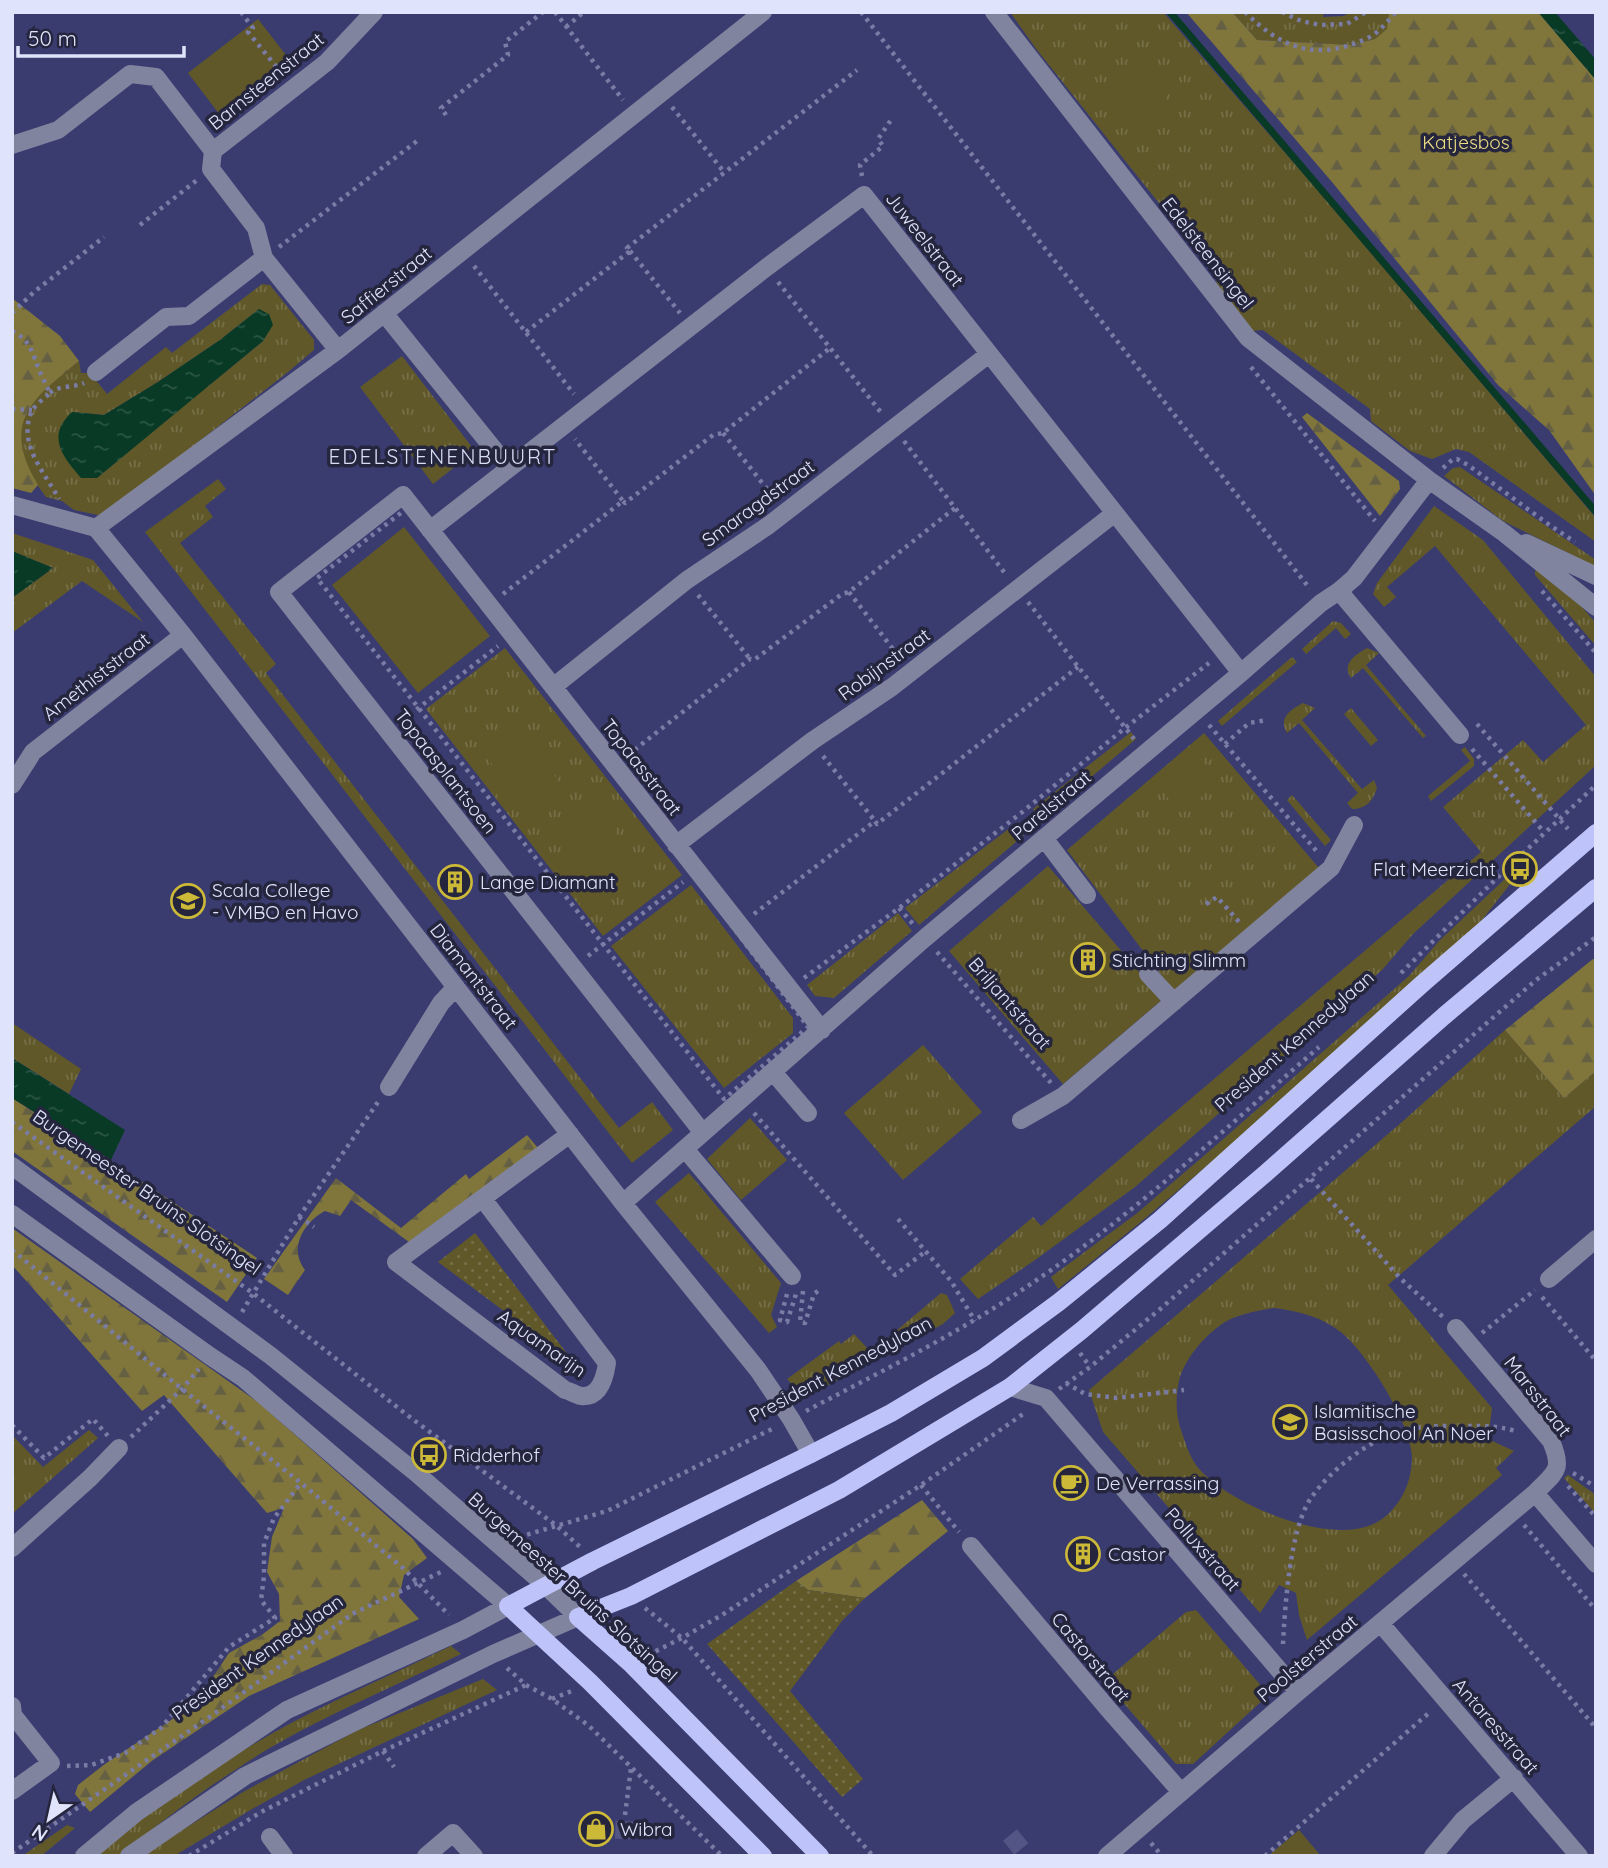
<svg xmlns="http://www.w3.org/2000/svg" width="1608" height="1868" viewBox="0 0 1608 1868" font-family="Quicksand,sans-serif">
  <defs>
    <pattern id="grass-tufts" width="24" height="20" patternUnits="userSpaceOnUse" patternTransform="scale(1.75)"><rect width="24" height="20" fill="#605829"/><path d="M3 7l-1-3M5 7V3M7 7l1-3M15 17l-1-3M17 17v-4M19 17l1-3" fill="none" stroke="#767049"/></pattern>
    <pattern id="forest-firs" width="22" height="20" patternUnits="userSpaceOnUse" patternTransform="scale(1.75)"><rect width="22" height="20" fill="#80763b"/><path d="M5 1l3.5 6h-7zM16 11l3.5 6h-7z" fill="#656043"/></pattern>
    <pattern id="garden-dots" width="8" height="8" patternUnits="userSpaceOnUse" patternTransform="scale(1.75)"><rect width="8" height="8" fill="#605829"/><path d="M2 2h.1M6 6h.1" fill="none" stroke="#767049" stroke-width="1.8" stroke-linecap="round"/></pattern>
    <pattern id="water-ripples" width="26" height="14" patternUnits="userSpaceOnUse" patternTransform="scale(1.75)"><rect width="26" height="14" fill="#083a25"/><path d="M2 4q2-2 4 0t4 0M15 11q2-2 4 0t4 0" fill="none" stroke="#2c5646"/></pattern>
  </defs>
  <rect width="100%" height="100%" fill="#3a3c70"/>
  <path fill="url(#grass-tufts)" fill-rule="evenodd" d="M1010 12H1163L1320 193 1596 518V542L1469 452 1456 449 1432 459 1410 451 1371 421 1370 409 1263 330 1252 331 1216 287 1217 276 1037 50Z
    M1232 12H1324L1323 17 1344 16 1350 12H1389L1388 29 1375 39 1351 45 1257 40Z
    M262 284 270 285 314 340V350L288 372 103 516 74 510 62 501 46 497C38 485 25 471 21 456 8 409 48 386 79 361L81 373H90L107 394 166 347 172 353ZM259 309 263 341 97 477 72 412 104 415 158 382 220 340Z
    M402 356 475 451 433 484 360 387Z
    M1460 467 1596 560V569L1570 554 1503 521 1444 476 1453 468Z
    M218 479 226 489 205 506 213 517 180 543 276 664 266 673 619 1128 652 1102 673 1130 632 1163 145 532Z
    M1434 506 1483 540 1596 677V765L1413 934 1382 970 1135 1187 1035 1260 978 1299 960 1279 1033 1217 1041 1226 1481 852 1443 807 1523 740 1543 762 1586 725 1435 546 1387 587 1396 597 1384 607 1373 594 1377 583Z
    M12 533 93 560 143 622 82 581 12 633V598L53 568 12 551Z
    M1537 570 1580 605 1596 623V646L1535 575V571Z
    M1333 621 1341 623 1351 634 1345 639 1336 628 1306 654 1302 649Z
    M505 648 682 875 603 936 426 709Z
    M1367 648 1379 653 1366 665 1426 736 1423 738 1363 668 1351 678C1341 664 1355 655 1367 648Z
    M1292 657 1297 662 1222 726 1218 721Z
    M1303 703 1315 708 1302 720 1362 789 1374 780 1377 788C1373 801 1366 809 1352 809L1347 803 1358 793 1299 723 1287 733C1278 718 1290 710 1303 703Z
    M1351 708 1378 740 1371 746 1344 714Z
    M1131 732 1136 739 1041 820 1033 809Z
    M1204 733 1319 868 1174 992 1067 850Z
    M1465 747 1474 759V766L1431 801 1428 796 1470 761 1461 750Z
    M1292 795 1331 840 1325 846 1287 800Z
    M1015 824 1024 835 919 925 905 908Z
    M1048 866 1163 999 1063 1084 949 951Z
    M1506 878 1511 883 1478 925 1256 1124 1142 1221 1058 1289 1051 1277 1136 1214 1221 1141 1409 976 1439 941Z
    M691 885 793 1018V1033L724 1088 611 946Z
    M898 913 912 931 834 998 815 996 807 985Z
    M12 1023 81 1069 69 1094 12 1058Z
    M1505 1030 1564 1098 1596 1071V1106L1388 1285 1492 1408 1488 1439 1514 1451 1496 1468 1502 1475 1495 1481 1307 1640 1299 1615 1296 1593 1279 1585 1260 1613 1103 1432 1089 1390 1402 1122ZM1274 1308C1299 1311 1322 1317 1342 1333 1368 1355 1410 1422 1412 1456 1412 1476 1406 1495 1392 1510 1387 1516 1379 1522 1371 1525 1325 1544 1233 1505 1201 1471 1191 1461 1186 1445 1182 1433 1176 1417 1175 1398 1179 1381 1184 1358 1211 1327 1233 1318 1246 1313 1260 1310 1274 1308Z
    M923 1045 982 1112 903 1180 844 1113Z
    M750 1118 787 1160 741 1200 707 1159Z
    M689 1173 781 1283 771 1315 777 1327 769 1333 655 1202Z
    M941 1293 947 1295 955 1313 943 1324 804 1398 787 1379 839 1341 841 1344 854 1334 871 1352Z
    M89 1430 98 1438 12 1514V1435L43 1467Z
    M1568 1475 1596 1495V1511L1594 1512 1564 1478Z
    M1196 1610 1263 1688 1264 1699 1193 1764H1176L1108 1685 1114 1673 1186 1612Z
    M451 1646 461 1654C397 1685 330 1713 268 1749 216 1781 166 1816 120 1856H94C157 1806 222 1760 293 1722 345 1695 399 1671 451 1646Z
    M483 1679 497 1690 304 1780 252 1809 174 1856H145L152 1849 243 1792 358 1730Z
    M67 1825 75 1828 41 1856H22Z"/>
  <path fill="url(#forest-firs)" d="M1186 12H1232L1257 40 1351 45 1375 39 1387 29 1389 12H1538L1596 80V496L1549 430 1498 385 1332 182Z
    M12 298 60 336 79 361C32 399 0 422 38 485L31 493 12 488Z
    M1307 413 1399 481 1400 489 1380 516 1302 417Z
    M1593 959 1596 961V1071L1564 1098 1505 1030Z
    M12 1098 105 1157 257 1258 227 1302 12 1151Z
    M527 1135 538 1148 409 1242 351 1200 340 1216 325 1211C304 1222 288 1248 305 1270L288 1295 264 1279 336 1178 401 1228 466 1174 469 1179Z
    M12 1228 259 1403 413 1539 427 1558 404 1575 399 1597 419 1619 249 1696 153 1760 90 1812 75 1794 78 1785 105 1764 195 1704 229 1653 263 1634 280 1621 279 1594 267 1572 272 1537 284 1508 267 1513 164 1395 142 1411 12 1265Z
    M922 1500 948 1531 865 1598 808 1590 796 1581Z"/>
  <path fill="#605829" d="M258 19 293 64 223 119 188 73Z
    M1115 95a26 26 0 1 1 52 0a26 26 0 1 1-52 0Z
    M404 527 490 636 418 693 332 585Z
    M516 729 570 795 538 821 484 754Z
    M1194 751 1219 781 1182 814 1156 784Z
    M609 804 632 891 580 905 557 818Z
    M1299 1830 1321 1856 1269 1855Z"/>
  <path fill="url(#garden-dots)" d="M475 1233 575 1364 438 1262Z
    M796 1581 808 1590 865 1598 842 1621 790 1691 863 1779 842 1797 707 1644Z"/>
  <path fill="url(#water-ripples)" d="M1538 12H1555L1596 60V80Z
    M259 309 269 314 273 325 263 341 97 478H81C62 456 46 436 72 412L104 415 158 382 220 340Z
    M12 551 53 568 12 598Z
    M12 1058 125 1130 111 1160 12 1098Z"/>
  <g fill="none" stroke-linecap="round" stroke-linejoin="round">
    <path stroke="#083a25" stroke-width="7" d="M1170 12 1596 512"/>
    <path stroke="#535585" stroke-width="18" stroke-dasharray="18 9" stroke-linecap="butt" d="M1010 1835 1027 1856
      M624 1839 625 1815"/>
    <path stroke="#7a7ca6" stroke-width="4.5" stroke-dasharray="3.5 5" stroke-linecap="butt" d="M241 12 253 28 248 32 283 75
      M555 12 623 100
      M861 12 1310 589
      M1245 12C1276 43 1309 60 1353 44 1361 41 1370 38 1377 32 1384 26 1390 19 1396 12
      M1282 12 1301 21 1320 25 1347 24 1366 12
      M566 27 584 12
      M672 107 724 172
      M446 115 441 108 508 55 505 42 543 12
      M862 176 860 165 883 146 878 139 893 117
      M140 225 197 180
      M279 247 417 141
      M630 251 680 313
      M474 266 574 394
      M778 282 883 415
      M12 313 34 292 104 237
      M12 331C32 341 32 354 40 372 43 379 47 386 50 393 44 399 34 405 31 413 18 445 45 473 59 499
      M526 332 630 251 627 248 857 70
      M1251 367 1375 521
      M50 393C59 385 73 388 84 383
      M12 409 32 410
      M723 433 774 498
      M904 441 1007 576
      M1443 468 1453 459H1457L1468 465 1548 524 1575 542
      M623 501 625 503 713 435 723 433 830 348
      M406 509 693 874 808 1027 724 1099 317 578Z
      M1542 591 1596 653
      M849 592 899 657
      M503 594 623 501 575 439
      M698 595 750 659
      M1028 602 1134 739
      M403 720 498 646
      M1477 724 1568 829
      M1209 725 1319 854
      M1225 744 1249 723 1267 720
      M1472 749 1544 832
      M628 755 750 659 754 660 842 594 849 592 955 508
      M823 756 875 821
      M1206 904 1217 897 1240 923
      M899 908 913 924
      M754 914 875 821 877 824 1078 667
      M937 952 1051 1083
      M588 956 683 882
      M1401 973 1503 872 1596 785
      M804 978 899 908 1021 813 1125 728 1209 663
      M754 1113 895 1275 926 1251
      M12 1122 254 1294 411 1418 557 1526 580 1547
      M1311 1179 1401 1279 1443 1317
      M299 1217 314 1227
      M898 1219 951 1281 975 1321
      M12 1250 182 1389 301 1483 403 1568 449 1615
      M803 1291 800 1322 805 1323 814 1294 819 1290
      M787 1294 780 1320 787 1322 796 1294
      M1542 1297 1596 1361
      M242 1312 299 1217 378 1102
      M1482 1333 1535 1290
      M1080 1353 1090 1367
      M1066 1383 1085 1394 1117 1398 1184 1390
      M1059 1389 1090 1367 1159 1310 1536 980 1596 937
      M806 1411C886 1369 967 1329 1041 1277 1140 1209 1228 1126 1319 1047
      M12 1425 44 1458 93 1419 108 1436
      M131 1437 182 1389 199 1369
      M1573 1473 1596 1487
      M921 1485 959 1532
      M1568 1486 1596 1517
      M1524 1525 1596 1610
      M519 1537 607 1511 774 1428
      M1464 1574 1596 1728
      M645 1608 682 1638 873 1856
      M1283 1644C1285 1606 1290 1528 1311 1498 1331 1469 1371 1438 1405 1430 1421 1426 1441 1426 1458 1426 1481 1426 1494 1425 1516 1431
      M648 1655 682 1638 722 1615 921 1485 1026 1412
      M507 1668 526 1685 552 1699 588 1725 722 1856
      M552 1699 574 1690
      M383 1751 394 1767
      M67 1766 91 1765 125 1753 161 1728 229 1647 275 1618 261 1600 264 1576V1543L274 1518 301 1483
      M625 1815 631 1768
      M1151 1843 1162 1856
      M12 1853 211 1716 352 1614 441 1572
      M189 1856 263 1811 383 1751 526 1685
      M1265 1856 1430 1712"/>
    <path stroke="#81849e" stroke-width="18" d="M994 12 1248 338 1429 480 1504 533 1596 607
      M12 145 58 130 130 74 156 77 213 151 211 169 256 228 264 258 338 350
      M213 151 327 62 374 12
      M384 313 509 468
      M96 372 166 317 189 316 264 258
      M12 505 96 528 338 350 763 12
      M96 528 183 635 623 1203 758 1370 791 1419 811 1454
      M430 530 767 267 864 195 1241 673
      M1526 543 1596 576
      M1339 591 1460 735
      M553 687 687 580 769 525 989 354
      M12 785 33 752 183 635
      M1044 838 1087 895
      M676 845 812 741 892 687 1115 513
      M1148 974 1174 1002
      M773 1072 808 1113
      M389 1087 441 1003 456 987
      M1021 1120 1063 1096 1331 868 1354 825
      M703 1133 279 592 403 495 822 1030
      M685 1149 792 1276
      M12 1166 271 1356 415 1472 546 1586 578 1617 493 1654 245 1776 129 1856
      M483 1199 607 1363C605 1377 600 1398 581 1396 576 1395 570 1391 565 1390L396 1262 570 1134
      M623 1203 925 938 1241 673 1321 603 1339 591 1354 578 1429 480
      M12 1214 210 1356 243 1378 508 1606 463 1630 287 1710 137 1812 84 1856
      M1549 1279 1596 1239
      M1010 1387 1046 1398 1298 1692
      M1535 1493 1596 1564
      M971 1546 1109 1710 1181 1792
      M12 1548 90 1478 119 1448
      M1381 1624 1579 1856
      M12 1706 13 1715 51 1763 12 1791
      M270 1837 284 1856
      M426 1856 453 1833 474 1856
      M1107 1856 1298 1692 1535 1493C1555 1472 1564 1471 1551 1441L1456 1328
      M1433 1856 1463 1820 1514 1778"/>
    <path stroke="#bec4f9" stroke-width="18" d="M763 1856 590 1682 508 1606 593 1561 811 1454 891 1413 983 1358 1059 1302 1160 1220 1422 984 1596 833
      M820 1856 630 1663 578 1617 631 1596 839 1490 1010 1387 1082 1330 1266 1173 1444 1016 1596 888"/>
  </g>
  <defs>
    <g id="bus-ring" transform="scale(1.75)"><circle r="9.5" fill="#25263e" stroke="#cdb938" stroke-width="1.5"/><path d="M-5-6H5V4H4V6H2V4H-2V6H-4V4H-5ZM-3.5-4V0h7V-4ZM-3.5 1.2v1.5H-2V1.2ZM2 1.2v1.5H3.5V1.2Z" fill="#cdb938"/></g>
    <g id="building-ring" transform="scale(1.75)"><circle r="9.5" fill="#25263e" stroke="#cdb938" stroke-width="1.5"/><path d="M-4-6H4V6H1V3H-1V6H-4ZM-2.5-4.3h1.7v1.8h-1.7ZM.8-4.3h1.7v1.8H.8ZM-2.5-1h1.7V.8h-1.7ZM.8-1h1.7V.8H.8Z" fill="#cdb938"/></g>
    <g id="university-ring" transform="scale(1.75)"><circle r="9.5" fill="#25263e" stroke="#cdb938" stroke-width="1.5"/><path d="M0-5L7-2L0 1L-7-2ZM-4 1L0 2.5L4 1V4Q0 6-4 4Z" fill="#cdb938"/></g>
    <g id="school-ring" transform="scale(1.75)"><circle r="9.5" fill="#25263e" stroke="#cdb938" stroke-width="1.5"/><path d="M0-5L7-2L0 1L-7-2ZM-4 1L0 2.5L4 1V4Q0 6-4 4Z" fill="#cdb938"/></g>
    <g id="cafe-ring" transform="scale(1.75)"><circle r="9.5" fill="#25263e" stroke="#cdb938" stroke-width="1.5"/><path d="M-5.5-4.5H6V0H3Q3 3.5 0 3.5H-2.5Q-5.5 3.5-5.5 0ZM3-3.2v2h1.7v-2ZM-6 4.5H4V6H-6Z" fill="#cdb938"/></g>
    <g id="shop-ring" transform="scale(1.75)"><circle r="9.5" fill="#25263e" stroke="#cdb938" stroke-width="1.5"/><path d="M-5-2.5h2.3a2.7 3.5 0 0 1 5.4 0H5L5.5 6h-11ZM-1.5-2.5h3a1.5 2.3 0 0 0-3 0Z" fill="#cdb938"/></g>
  </defs>
  <g fill-rule="evenodd">
    <use href="#bus-ring" x="1520" y="869"/>
    <use href="#building-ring" x="455" y="882"/>
    <use href="#university-ring" x="188" y="901"/>
    <use href="#building-ring" x="1088" y="960"/>
    <use href="#school-ring" x="1290" y="1422"/>
    <use href="#bus-ring" x="429" y="1455"/>
    <use href="#cafe-ring" x="1071" y="1483"/>
    <use href="#building-ring" x="1083" y="1554"/>
    <use href="#shop-ring" x="596" y="1829"/>
  </g>
  <g text-anchor="middle" stroke-width="7" stroke-linejoin="round" paint-order="stroke">
    <g font-size="19" fill="#e0e3fc" stroke="#25263e">
      <text transform="translate(266 81) rotate(-39)" y="7">Barnsteenstraat</text>
      <text transform="translate(925 239) rotate(52)" y="7">Juweelstraat</text>
      <text transform="translate(1208 253) rotate(52)" y="7">Edelsteensingel</text>
      <text transform="translate(386 285) rotate(-39)" y="7">Saffierstraat</text>
      <text transform="translate(758 503) rotate(-36)" y="7">Smaragdstraat</text>
      <text transform="translate(884 664) rotate(-36)" y="7">Robijnstraat</text>
      <text transform="translate(96 676) rotate(-38)" y="7">Amethiststraat</text>
      <text transform="translate(642 767) rotate(52)" y="7">Topaasstraat</text>
      <text transform="translate(446 771) rotate(52)" y="7">Topaasplantsoen</text>
      <text transform="translate(1051 805) rotate(-40)" y="7">Parelstraat</text>
      <text transform="translate(474 976) rotate(52)" y="7">Diamantstraat</text>
      <text transform="translate(1010 1003) rotate(49)" y="7">Briljantstraat</text>
      <text transform="translate(1294 1041) rotate(-41)" y="7">President Kennedylaan</text>
      <text transform="translate(147 1192) rotate(35)" y="7">Burgemeester Bruins Slotsingel</text>
      <text transform="translate(542 1343) rotate(35)" y="7">Aquamarijn</text>
      <text transform="translate(840 1369) rotate(-28)" y="7">President Kennedylaan</text>
      <text transform="translate(1538 1396) rotate(52)" y="7">Marsstraat</text>
      <text transform="translate(1203 1549) rotate(49)" y="7">Polluxstraat</text>
      <text transform="translate(573 1587) rotate(42)" y="7">Burgemeester Bruins Slotsingel</text>
      <text transform="translate(257 1657) rotate(-35)" y="7">President Kennedylaan</text>
      <text transform="translate(1091 1657) rotate(50)" y="7">Castorstraat</text>
      <text transform="translate(1307 1658) rotate(-40)" y="7">Poolsterstraat</text>
      <text transform="translate(1496 1726) rotate(49)" y="7">Antaresstraat</text>
    </g>
    <g font-size="19" fill="#ecdd85" stroke="#25263e">
      <text x="1466" y="149">Katjesbos</text>
    </g>
    <g font-size="19" fill="#e0e3fc" stroke="#25263e" text-anchor="start">
      <text x="1496" y="876" text-anchor="end">Flat Meerzicht</text>
      <text x="480" y="889">Lange Diamant</text>
      <text x="212" y="897">Scala College<tspan x="212" dy="22">- VMBO en Havo</tspan></text>
      <text x="1112" y="967">Stichting Slimm</text>
      <text x="1314" y="1418">Islamitische<tspan x="1314" dy="22">Basisschool An Noer</tspan></text>
      <text x="453" y="1462">Ridderhof</text>
      <text x="1096" y="1490">De Verrassing</text>
      <text x="1108" y="1561">Castor</text>
      <text x="620" y="1836">Wibra</text>
    </g>
    <g font-size="21" letter-spacing="2" fill="#d8dcf5" stroke="#25263e">
      <text x="443" y="464">EDELSTENENBUURT</text>
    </g>
  </g>
  <rect width="1608" height="1868" fill="none" stroke="#e0e3fc" stroke-width="28"/>
  <g transform="translate(49 1819) rotate(214)" stroke="#25263e" stroke-width="5" paint-order="stroke">
  <path d="M0-5L12 26L0 18L-12 26Z" fill="#e0e3fc"/>
  <text y="-10" font-size="19" font-weight="bold" text-anchor="middle" fill="#e0e3fc">N</text>
  </g>
  <path d="M18 46v10h166v-10" fill="none" stroke="#e0e3fc" stroke-width="3.5"/>
  <text x="28" y="46" font-size="21" fill="#e0e3fc" stroke="#25263e" stroke-width="5" paint-order="stroke">50 m</text>
</svg>
